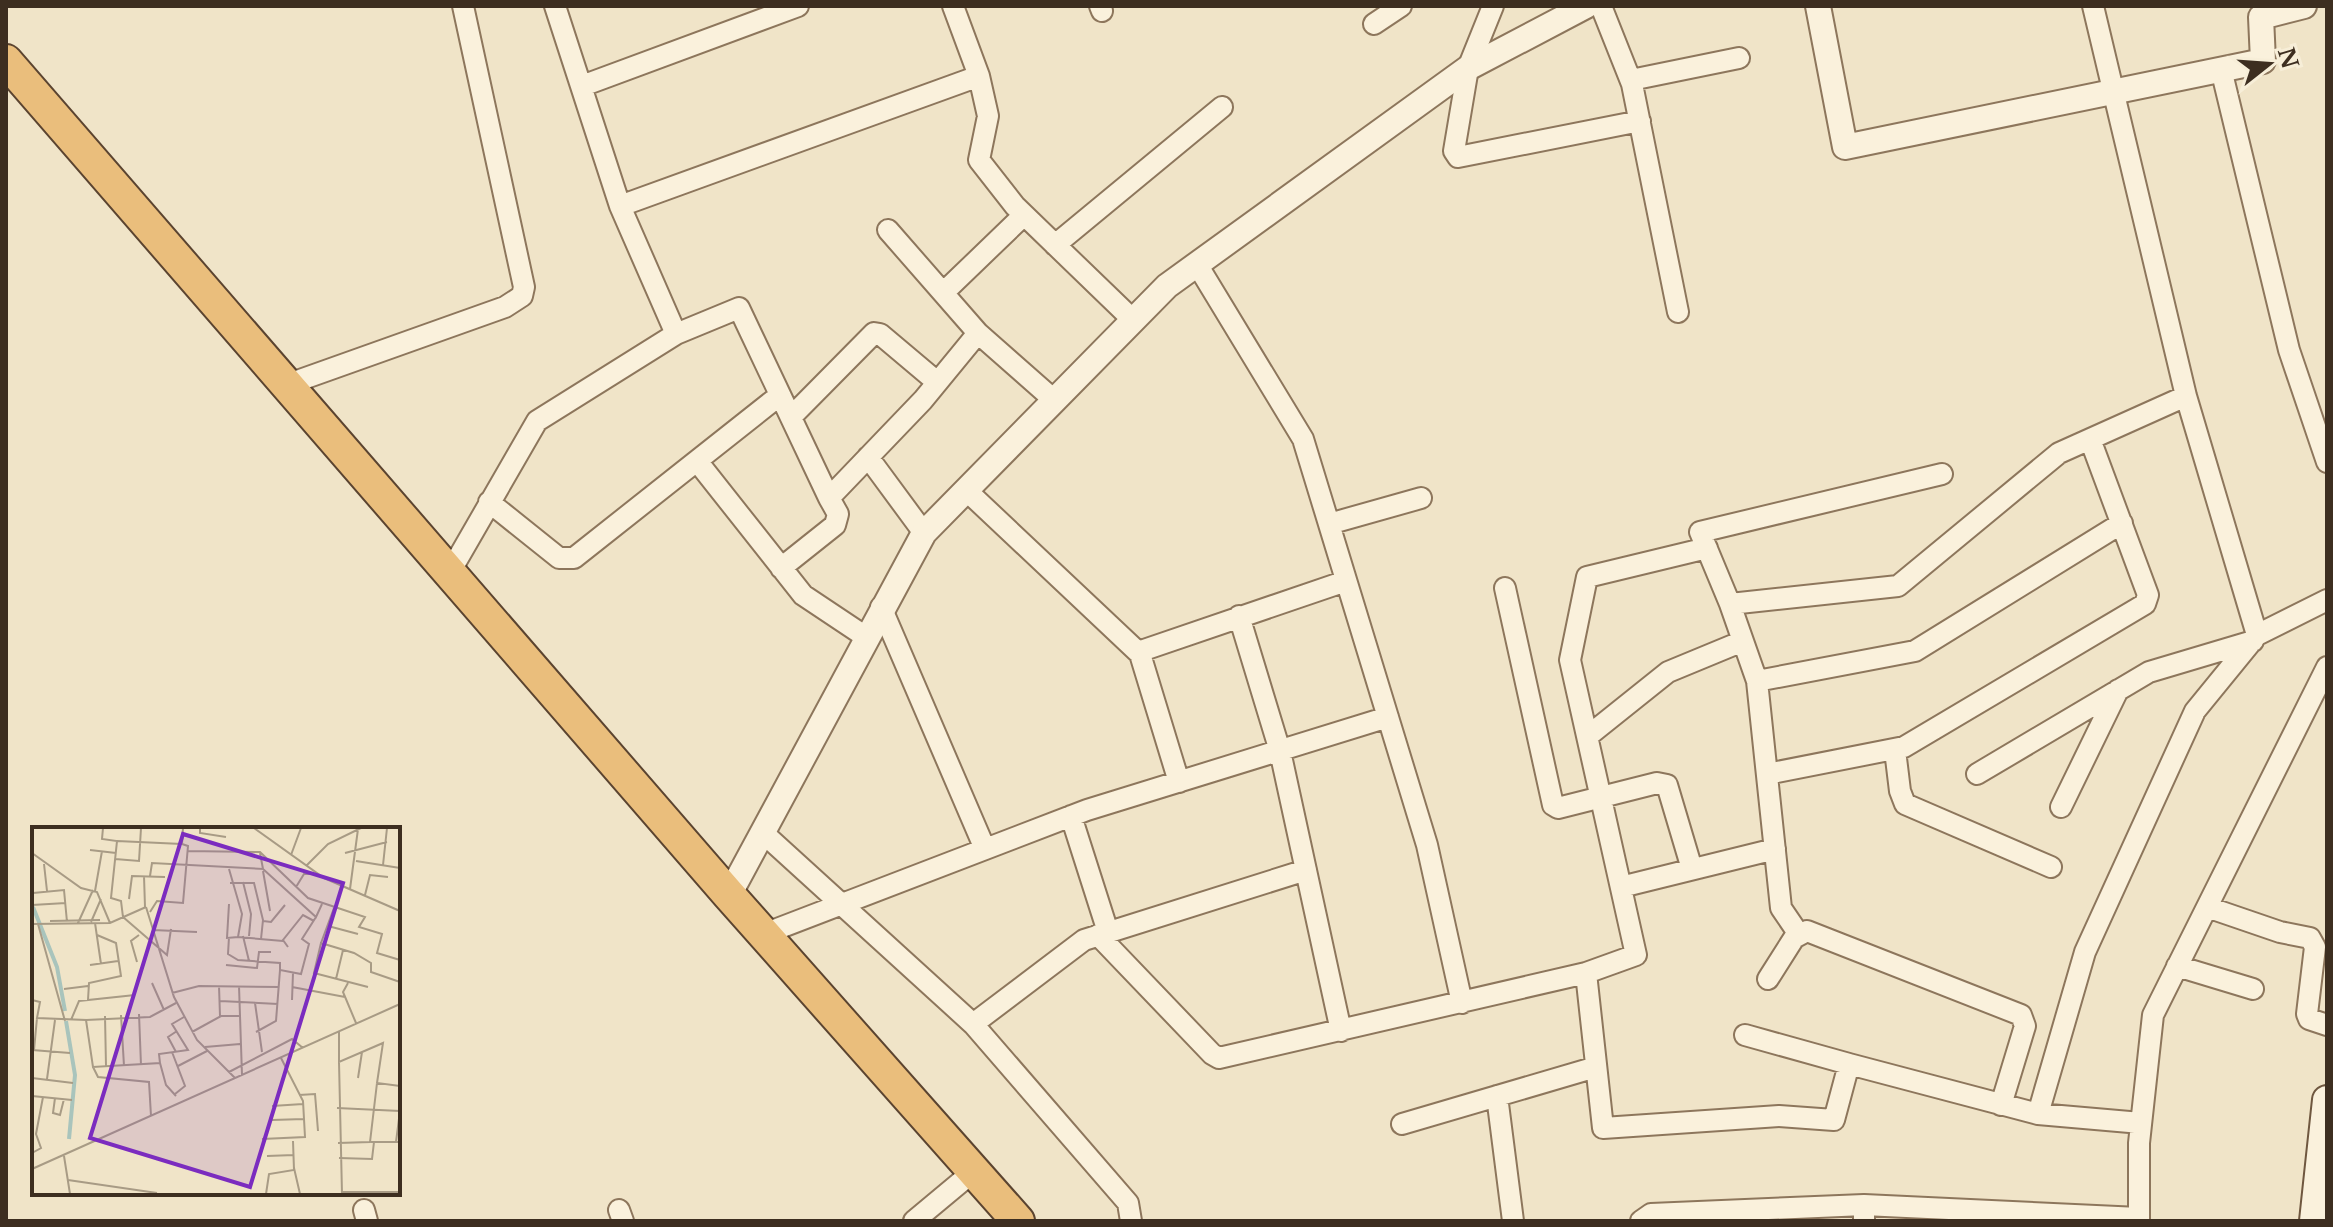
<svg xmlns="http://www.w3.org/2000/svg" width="2333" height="1227" viewBox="0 0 2333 1227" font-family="'Libre Baskerville',serif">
  <rect width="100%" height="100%" fill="#f0e4c8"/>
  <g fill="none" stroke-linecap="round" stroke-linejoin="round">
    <g stroke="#8d765c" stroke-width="24">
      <path id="minor" d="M555 6 620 206 676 334 739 308 829 498 923 400 978 333 1054 400
        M953 6 979 76 988 116 979 160 1015 206 1133 320
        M1100 6 1102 11
        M1493 6 1468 68 1454 151 1458 157 1640 121
        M1601 6 1632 84 1678 312
        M2093 6 2186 396 2257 635 2327 600
        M1374 24 1401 6
        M2221 69 2289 350 2327 462
        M1631 80 1739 58
        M582 86 798 6
        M620 206 979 76
        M888 230 978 333
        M1055 245 1222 107
        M1198 266 1303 439 1427 845 1462 1003
        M943 293 1024 215
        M286 385 505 307 522 296 524 287 463 6
        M791 417 874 333 880 334 937 382
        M868 457 924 533
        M697 461 803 595 866 637
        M1942 474 1700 532 1730 604 1898 586 2059 453 2186 396
        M966 490 1140 654 1179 782
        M489 502 559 558H574L780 395
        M1329 524 1421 498
        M1707 548 1587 577 1570 660 1636 955 1586 973 1603 1128 1779 1116 1834 1120 1849 1064 2038 1114
        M781 568 835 525 838 514 829 498
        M450 572 537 421 676 334
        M1505 588 1553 805 1558 808 1657 783 1667 785 1692 869
        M1730 604 1757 681 1781 908 1798 933
        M881 607 985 849
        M1239 616 1280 751 1341 1031
        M1138 652 1346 581
        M1757 681 1915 651 2122 523
        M1588 736 1668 672 1743 641
        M1895 750 1900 791 1905 804 2051 867
        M1767 774 1904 747 2145 604 2148 595 2090 439
        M1977 774 2149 672 2253 641
        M2061 807 2118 690
        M1071 816 1108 932
        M762 832 973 1024 1128 1203 1131 1221
        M1621 887 1775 849
        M2207 907 2280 932 2310 938 2315 947 2307 1014 2309 1019 2327 1025
        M764 934 1087 810 1388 717
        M1098 935 1212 1054 1219 1058 1586 973
        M2177 966 2253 989
        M1768 979 1794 938 1807 931 2021 1015 2025 1026 2001 1105
        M973 1024 1084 940 1306 870
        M1745 1035 1849 1064
        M1497 1096 1513 1221
        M2141 1123 2038 1114 2085 952 2195 711 2257 635
        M1402 1124 1596 1067
        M364 1210 367 1221
        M619 1210 623 1221
        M914 1221 974 1171
        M1641 1221 1651 1214 1864 1205
        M1864 1221V1205L2139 1218
        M2139 1221V1143L2153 1015 2327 667"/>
    </g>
    <g stroke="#8d765c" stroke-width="28">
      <path id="tertiary" d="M1818 6 1845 147 2263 61 2261 17 2304 6
        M729 895 924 533 1167 286 1468 68 1586 6"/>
    </g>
    <g stroke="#6f573f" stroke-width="32">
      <path id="secondary" d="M2314 1221 2327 1100"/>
    </g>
    <g stroke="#5b4430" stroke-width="36">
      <path id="trunk" d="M6 61 729 895 1018 1221"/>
    </g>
    <use href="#minor" stroke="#faf1dc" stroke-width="20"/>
    <use href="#tertiary" stroke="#faf1dc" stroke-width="24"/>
    <use href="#secondary" stroke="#faf1dc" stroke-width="28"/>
    <use href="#trunk" stroke="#eabe7c" stroke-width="32"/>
  </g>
  <g transform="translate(32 827)">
    <rect width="368" height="368" fill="#f0e4c8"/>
    <path fill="none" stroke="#a9c4bc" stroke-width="4" d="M1 80 25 140 33 184M34 194 43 248 37 312"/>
    <path fill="none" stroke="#a89b85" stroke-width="2" d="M71 1 70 12 85 14 79 71 89 74 91 90 135 128 139 102M168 1V6L194 10M222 1 292 51 368 84M85 14 150 17M58 23 84 26M155 24 228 25 276 71 333 90 327 100 350 107 345 126 368 133M0 26 49 61 65 65 78 96M313 26 355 15M259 28 269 1M83 32 107 34 109 1M324 34 368 41M12 37 15 64M351 38 355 1M274 39 296 17 329 1M197 42 210 87 206 110 195 111 197 77M231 42 284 90 290 77M231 44 238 84M112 49 113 80M118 49 120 36 231 42 228 26M211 55 219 87 217 109M198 56H222L231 93 229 112M264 60 272 47H285M318 62 326 2M63 64 70 24M1 66 32 63 35 95M333 68 338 48 356 50M97 72 100 49 133 50M0 78 34 76M114 80 142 170 165 213 203 251M302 81 289 116 322 126 339 136V145L368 155M118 85 125 74 151 76 156 19 150 17 151 1M18 94 68 93M231 94 239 95 253 78M59 95 69 72M46 96 61 63M63 96 69 137M0 97 78 96 114 80M6 97 33 194M296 99 326 107M121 103 165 105M211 109 217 134M197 110 196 127 206 133 248 136V143L269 147 277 117 270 112 284 90M206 110 251 114M289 116 282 146 336 160M256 120 251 113 271 88 282 94M105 135 99 114 107 108M58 138 86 134M194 138 225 141 227 125H239M304 152 311 123M120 156 132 183M316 156 311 165 324 196M187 159 188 189M207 159 210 248M260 160 313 170M32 162 56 159M140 166 167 159 247 160M0 173 8 175 5 191 54 193 61 240 128 236 127 227 156 223 140 197 152 190M56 173 57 156 89 149 84 116 65 108M260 173 261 146M188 174 246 177M223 176 230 225M107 187 109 238M89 188 92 239M73 189 74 239M39 193 47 174 103 168M54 193 118 190 144 176M160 205 189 189H207M224 205 244 194 248 143M307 205V235L351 216 345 256 368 259M173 220 208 217M0 223 38 226M2 223 5 191M140 225 153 259 143 267M144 225 136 210 145 204M307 235 310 367M128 236 134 258 144 269M146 239 175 224M61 240 66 250 117 255 119 289M197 245 260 212 271 221M0 251 41 256M326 251 330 225M15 252 23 193M267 268 283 267 286 304M0 269 40 273M23 271 21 286 28 288 32 272M240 279 271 277M305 281 368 284M240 293 272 292M230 312 273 310 271 274 249 231M339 315H368M364 315 368 284M306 316 338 315 345 256M0 326 9 321 4 307 11 270M32 329 38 367M235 329 262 328M307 331 340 332 342 315M262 341 268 367M0 342 368 177M0 343 1 367M36 353 125 366M310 365H368M234 367 237 347 262 343 261 314"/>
    <path fill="#7b2cbf" fill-opacity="0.15" stroke="#7b2cbf" stroke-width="4" d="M151 7 311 56 218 360 58 311Z"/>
    <rect width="368" height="368" fill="none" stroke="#3d2e20" stroke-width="4"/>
  </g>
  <rect width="2333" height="1227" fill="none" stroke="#3d2e20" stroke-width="16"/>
  <g transform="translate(2269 64) rotate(73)" stroke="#f7eed8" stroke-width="6" paint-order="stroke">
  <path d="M0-6L14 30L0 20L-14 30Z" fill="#3d2e20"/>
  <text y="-12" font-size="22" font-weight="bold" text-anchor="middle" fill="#3d2e20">N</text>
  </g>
</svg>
